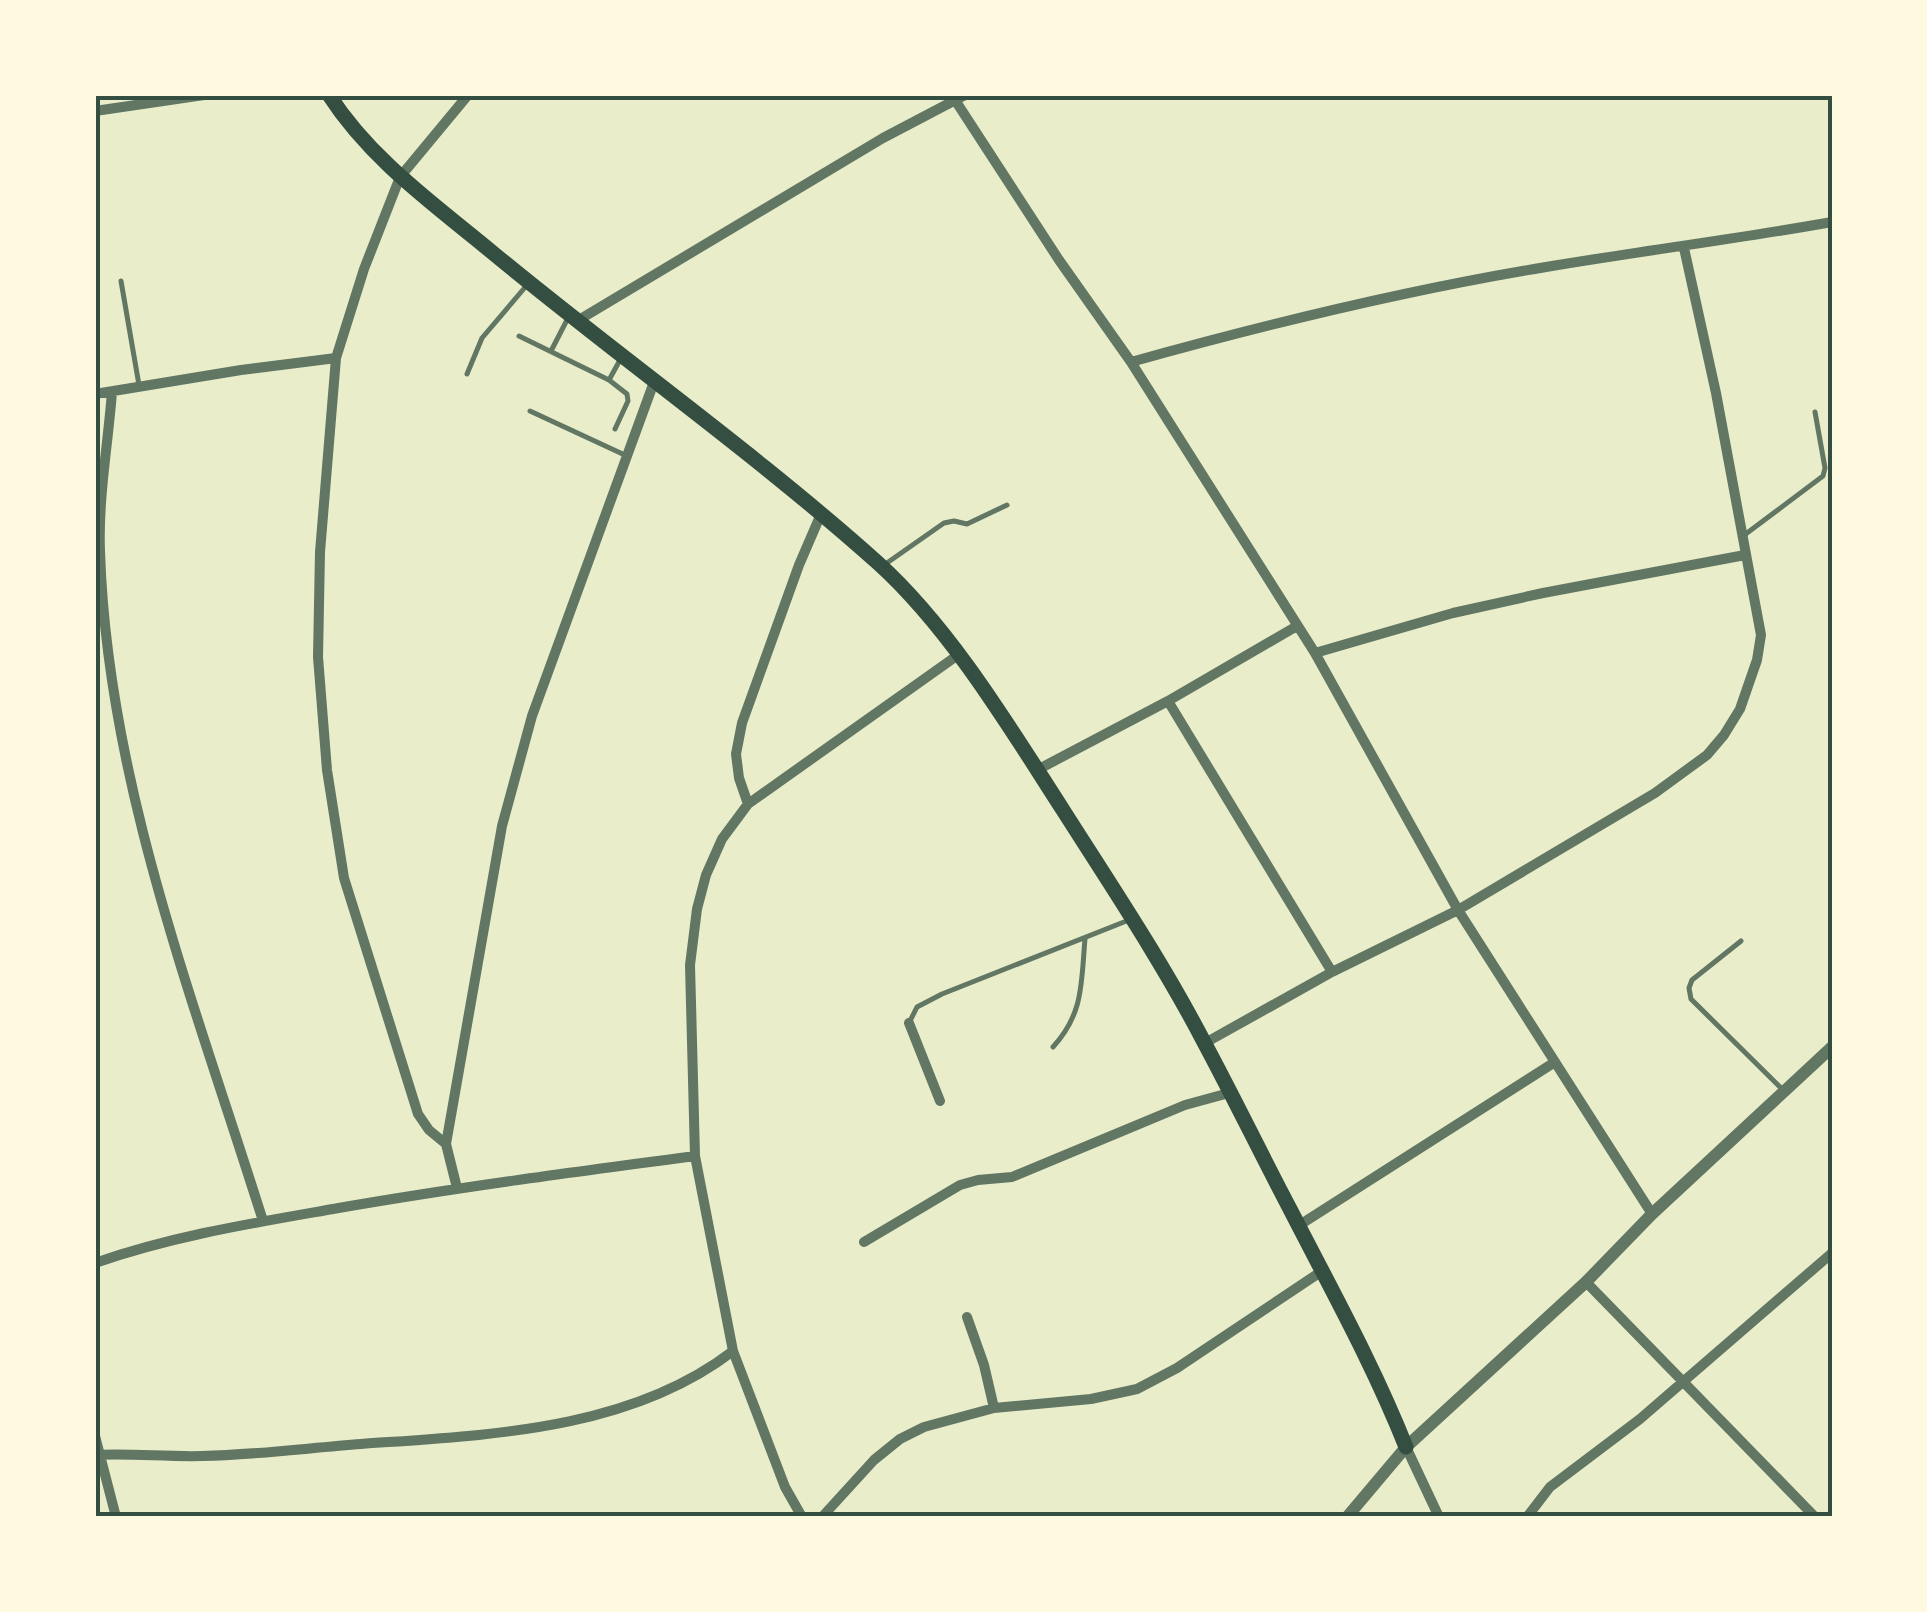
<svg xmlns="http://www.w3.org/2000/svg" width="1927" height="1612" viewBox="0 0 1927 1612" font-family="'DM Sans',sans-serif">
  <rect width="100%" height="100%" fill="#e9edc9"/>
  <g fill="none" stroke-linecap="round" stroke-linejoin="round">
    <path stroke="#617663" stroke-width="5" d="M121 281 139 385
      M519 336 609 380 627 394 628 401 615 429
      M551 351 568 318
      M467 374 482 338 527 285
      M609 380 620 360
      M530 411 627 456
      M1743 536 1823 476 1825 468 1815 412
      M884 565 944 523 954 521 967 524 1007 505
      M1741 941 1692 980 1689 988 1691 999 1782 1089
      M909 1023 917 1007 942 994 1129 920
      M1053 1047C1084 1013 1081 983 1085 939"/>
    <path stroke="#617663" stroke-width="10" d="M955 100 1059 260 1131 362 1315 653 1458 910 1652 1214
      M95 111 204 95
      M577 321 883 138 965 95
      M1131 362C1267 324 1406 290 1546 267 1641 251 1737 239 1832 222
      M112 392C108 444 98 499 100 551 107 781 195 1004 263 1221
      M95 394 241 370 336 358
      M1315 653 1453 613 1543 593 1745 555
      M1168 701 1332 972
      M1037 770 1168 701 1297 626
      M748 804 739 778 736 754 742 723 799 565 821 514
      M909 1023 940 1101
      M1205 1043 1332 972 1458 910 1655 793 1707 755 1724 735 1740 709 1757 660 1761 635 1716 393 1684 248
      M446 1144 429 1130 418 1114 344 878 327 770 318 657 320 552 336 358 364 269 400 177 468 95
      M457 1188 446 1144 502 826 532 716 654 382
      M1298 1226 1555 1062
      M864 1242 960 1185 978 1180 1012 1177 1185 1105 1229 1093
      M95 1263C172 1236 253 1223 333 1209 453 1188 574 1172 695 1156
      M1586 1282 1815 1517
      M967 1317 984 1365 994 1408
      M95 1436 116 1517
      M1406 1447 1439 1517
      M95 1455C130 1453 166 1457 202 1456 255 1455 308 1448 361 1444 487 1435 629 1431 733 1351
      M802 1517 785 1487 733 1351 695 1156 690 965 697 909 706 875 722 839 748 804 958 655
      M822 1517 874 1460 900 1439 924 1427 994 1408 1091 1399 1137 1389 1177 1368 1322 1271
      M1527 1517 1550 1487 1640 1419 1832 1253"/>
    <path stroke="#617663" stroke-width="12" d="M1347 1517 1406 1447 1586 1282 1652 1214 1832 1047"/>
    <path stroke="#344e41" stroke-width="15" d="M329 95C371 160 434 204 493 253 620 358 755 453 878 563 951 629 1010 728 1063 810 1112 887 1163 963 1205 1044 1234 1098 1261 1154 1290 1209 1330 1287 1373 1364 1406 1447"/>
  </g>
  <rect width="1927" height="1612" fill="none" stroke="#fefae0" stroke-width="195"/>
  <rect x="98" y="98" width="1732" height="1416" fill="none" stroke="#344e41" stroke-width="4"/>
</svg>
